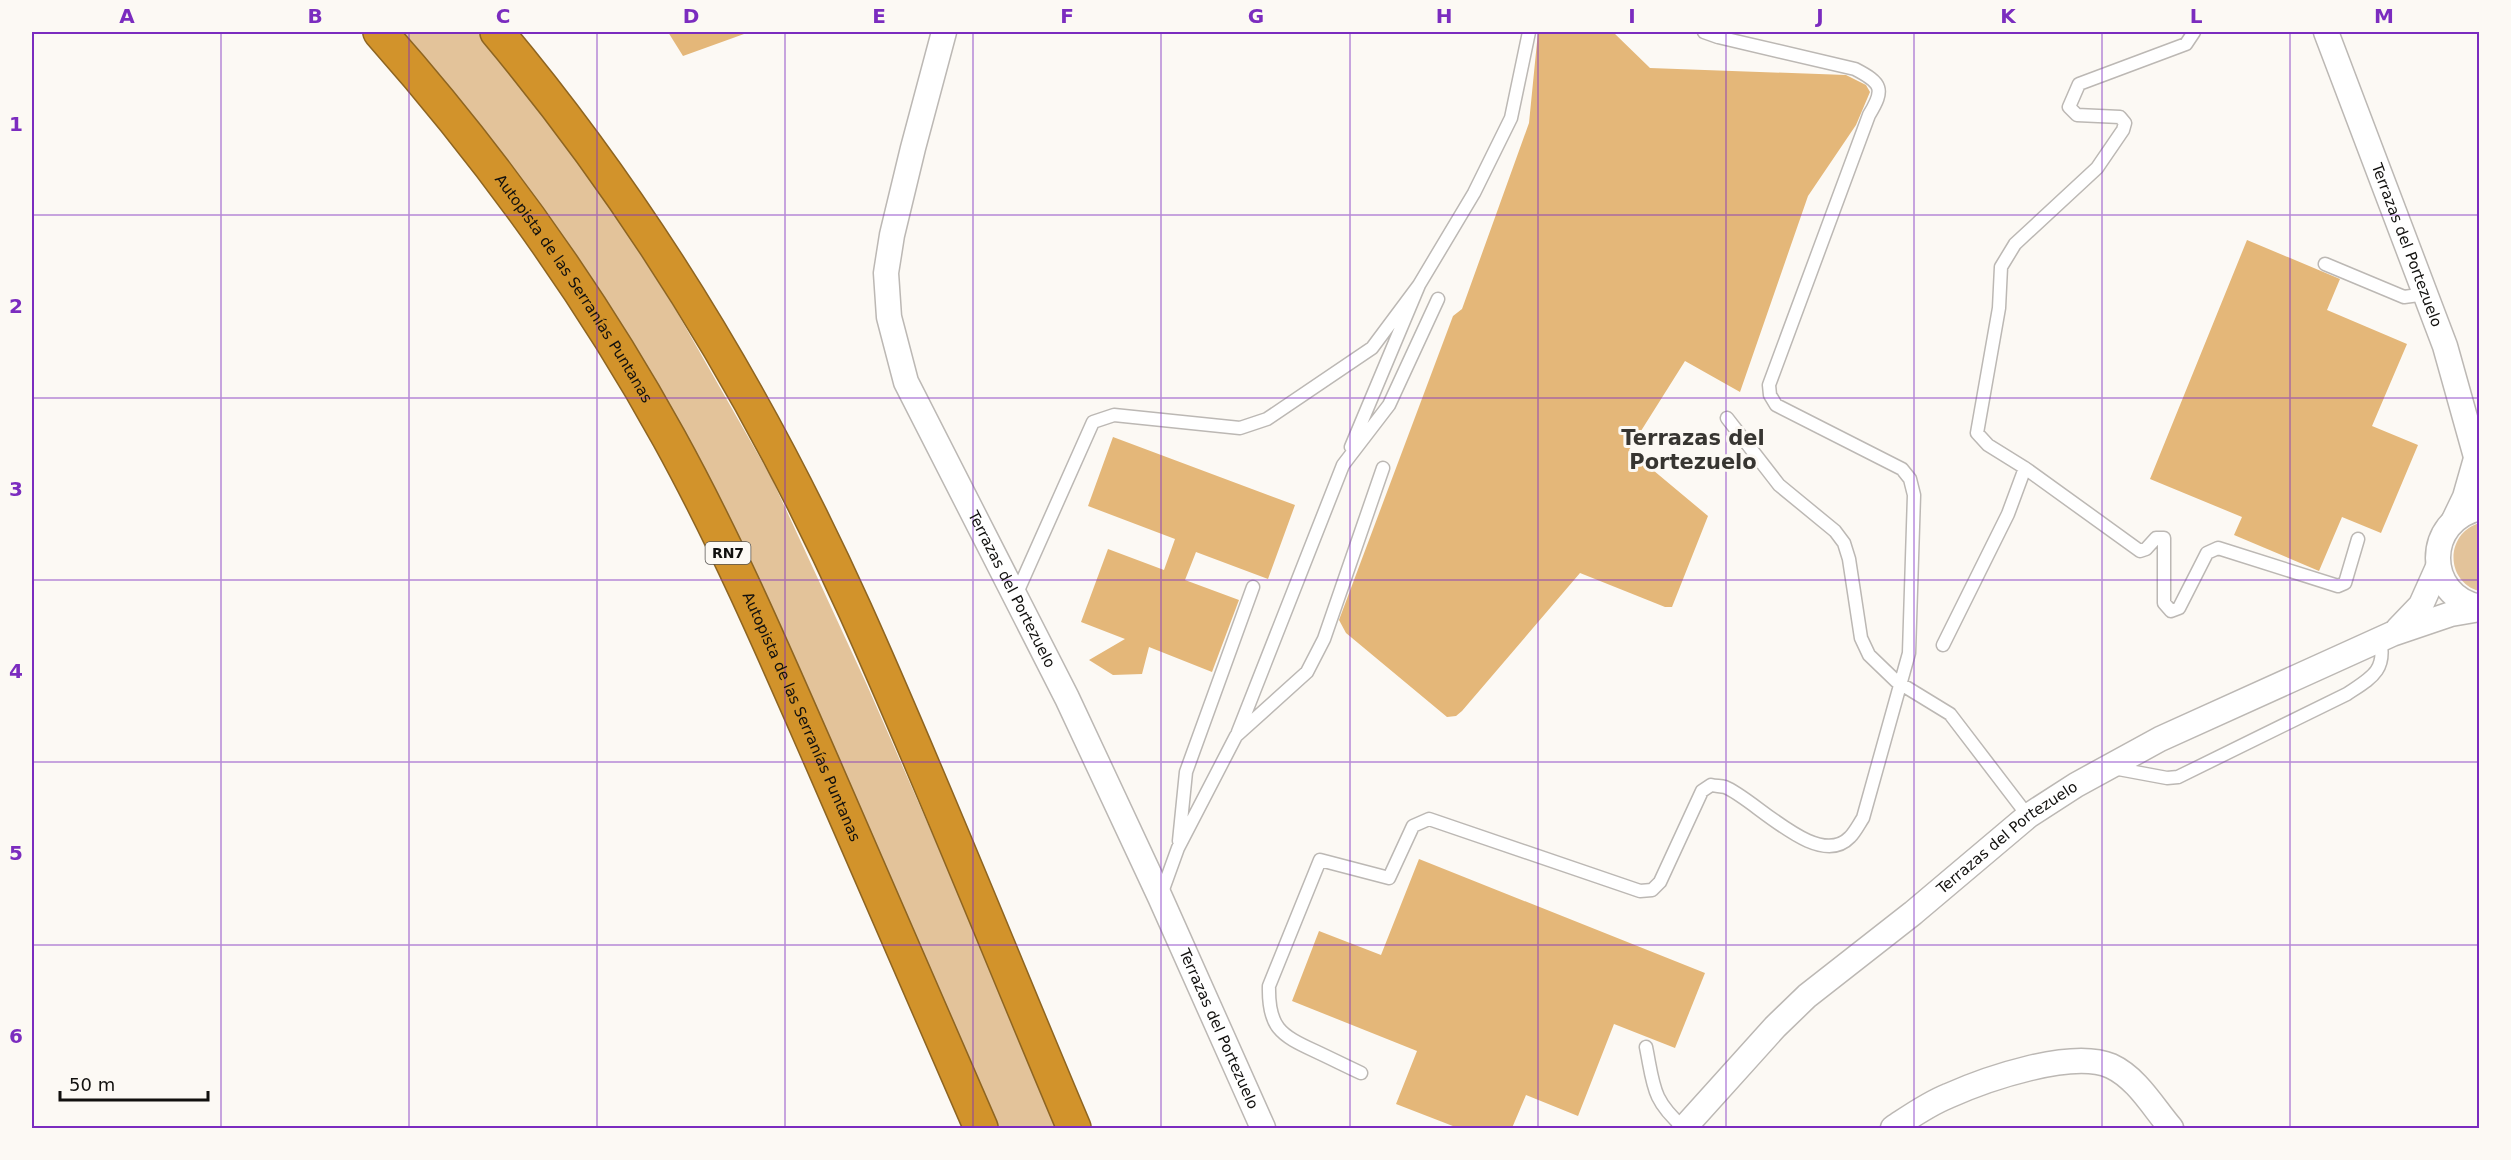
<svg xmlns="http://www.w3.org/2000/svg" width="2511" height="1160" viewBox="0 0 2511 1160" font-family="'DejaVu Sans',sans-serif">
  <rect width="100%" height="100%" fill="#fcf9f4"/>
  <path fill="#e3c39a" d="M401 32H477L563 133 674 307 771 477 867 685 1061 1128H994L560 237 414 44Z
    M2479 523H2480L2479 591C2445 581 2445 534 2479 523Z"/>
  <path fill="#e4b779" d="M668 32H744V34L683 56Z
    M1538 32H1613L1650 68 1846 75 1866 85 1870 92 1856 125 1808 196 1740 392 1685 361 1629 450 1708 516 1672 607H1665L1580 573 1462 711 1456 716 1447 717 1346 633 1339 620 1453 316 1462 309 1529 123Z
    M2247 240 2340 279 2327 310 2407 344 2372 426 2418 445 2381 533 2342 517 2319 571 2234 535 2242 517 2150 479Z
    M1113 437 1295 505 1268 579 1196 552 1185 580 1239 600 1212 672 1149 647 1142 674 1113 675 1089 660 1125 639 1081 622 1108 549 1164 570 1175 539 1088 506Z
    M1419 859 1705 973 1675 1048 1614 1024 1578 1116 1526 1095 1512 1128H1458L1396 1104 1417 1051 1292 1001 1319 931 1381 955Z"/>
  <g fill="none" stroke-linecap="round" stroke-linejoin="round">
    <g stroke="#bcb8b4" stroke-width="15">
      <path id="lane" d="M1704 32 1718 37
        M2194 32 2186 44 2079 84 2069 107 2077 115 2120 117 2125 123 2123 130 2097 168 2015 244 2001 267 1999 308 1977 433 1988 445 2025 468 2140 551 2146 549 2156 538H2164V603L2171 611 2179 608 2207 553 2218 548 2338 586 2345 583 2358 539
        M2325 264 2404 297 2426 294
        M1727 418 1779 485 1835 531 1844 543 1849 559 1861 638 1869 655 1896 681 1950 714 2028 816
        M1351 447 1419 285 1474 193 1511 118 1529 32
        M1016 595 1093 422 1114 415 1240 428 1267 419 1372 348 1419 285
        M1943 645 2008 514 2025 468
        M1238 732 1343 465 1389 405 1438 299
        M2113 768 2167 778 2178 777 2347 694C2371 678 2387 671 2380 639
        M1179 841 1186 772 1253 587
        M1161 895 1178 848 1236 736 1307 672 1324 639 1383 468
        M1646 1047C1654 1087 1652 1100 1684 1128
        M1361 1073C1346 1066 1330 1058 1315 1051 1280 1035 1268 1027 1269 986L1320 860 1389 878 1413 826 1429 819 1640 891 1652 890 1660 882 1702 791 1711 785C1715 786 1721 786 1725 787 1754 798 1818 871 1850 837 1855 832 1859 824 1863 818L1909 653 1914 495 1910 479 1902 469 1776 405 1770 395 1769 385 1869 115C1885 89 1882 83 1855 69L1718 37V32"/>
    </g>
    <g stroke="#bcb8b4" stroke-width="27">
      <g id="street">
        <path id="s1" d="M944 32 913 148 892 235 886 273 889 317 906 382 1067 698 1160 897 1263 1128"/>
        <path id="s2" d="M2326 32 2445 346 2480 471"/>
        <path d="M2480 508C2424 520 2424 596 2480 607"/>
        <path d="M2454 520 2465 497 2475 462"/>
        <path d="M2398 629 2421 605 2438 567"/>
        <path id="s3" d="M1684 1128 1775 1027 1807 996 1913 913 2028 816 2076 785 2160 739 2392 634 2451 614 2480 609"/>
        <path d="M1893 1128C1910 1117 1928 1104 1948 1096 1986 1079 2072 1049 2111 1066 2137 1078 2153 1107 2171 1128"/>
      </g>
    </g>
    <g stroke="#8e6521" stroke-width="36">
      <g id="highway">
        <path id="s4" d="M380 32C489 155 589 293 669 438 728 545 776 657 825 769 877 889 929 1009 981 1128"/>
        <path d="M497 32C642 205 762 404 855 610 932 781 1001 956 1074 1128"/>
      </g>
    </g>
    <use href="#lane" stroke="#fff" stroke-width="12"/>
    <use href="#street" stroke="#fff" stroke-width="24"/>
    <use href="#highway" stroke="#d2932b" stroke-width="33"/>
  </g>
  <path fill="none" stroke="#7b2cbf" stroke-width="1.5" stroke-opacity="0.55" d="M221 32V1128M409 32V1128M597 32V1128M785 32V1128M973 32V1128M1161 32V1128M1350 32V1128M1538 32V1128M1726 32V1128M1914 32V1128M2102 32V1128M2290 32V1128M32 215H2480M32 398H2480M32 580H2480M32 762H2480M32 945H2480"/>
  <g text-anchor="middle" stroke-width="6" stroke-linejoin="round" paint-order="stroke">
    <rect fill="#fcf9f4" stroke="#585653" stroke-width="1.5" x="705.5" y="542" width="45" height="22" rx="4.5"/>
    <g font-size="14" font-weight="bold" fill="#11100e">
      <text x="728" y="558">RN7</text>
    </g>
    <g font-size="15" fill="#11100e" stroke="#fcf9f4">
      <text dy="5" stroke="none"><textPath href="#s2" startOffset="228">Terrazas del Portezuelo</textPath></text>
      <text dy="5" stroke="none"><textPath href="#s4" startOffset="322">Autopista de las Serranías Puntanas</textPath></text>
      <text dy="5" stroke="none"><textPath href="#s1" startOffset="592">Terrazas del Portezuelo</textPath></text>
      <text dy="5" stroke="none"><textPath href="#s4" startOffset="808">Autopista de las Serranías Puntanas</textPath></text>
      <text dy="5" stroke="none"><textPath href="#s3" startOffset="436">Terrazas del Portezuelo</textPath></text>
      <text dy="5" stroke="none"><textPath href="#s1" startOffset="1078">Terrazas del Portezuelo</textPath></text>
    </g>
    <g font-size="21" font-weight="bold" fill="#373531" stroke="#fcf9f4">
      <text x="1693" y="445">Terrazas del<tspan x="1693" dy="24">Portezuelo</tspan></text>
    </g>
  </g>
  <rect width="2511" height="1160" fill="none" stroke="#fcf9f4" stroke-width="66"/>
  <path d="M60 1091v9h148v-9" fill="none" stroke="#11100e" stroke-width="3"/>
  <text x="69" y="1091" font-size="18" fill="#11100e" stroke="#fcf9f4" stroke-width="4.5" paint-order="stroke">50 m</text>
  <rect x="33" y="33" width="2445" height="1094" fill="none" stroke="#7b2cbf" stroke-width="2"/>
  <g font-size="20" text-anchor="middle" font-weight="bold" fill="#7b2cbf">
    <text x="127" y="23">A</text>
    <text x="315" y="23">B</text>
    <text x="503" y="23">C</text>
    <text x="691" y="23">D</text>
    <text x="879" y="23">E</text>
    <text x="1067" y="23">F</text>
    <text x="1256" y="23">G</text>
    <text x="1444" y="23">H</text>
    <text x="1632" y="23">I</text>
    <text x="1820" y="23">J</text>
    <text x="2008" y="23">K</text>
    <text x="2196" y="23">L</text>
    <text x="2384" y="23">M</text>
    <text x="16" y="131">1</text>
    <text x="16" y="313">2</text>
    <text x="16" y="496">3</text>
    <text x="16" y="678">4</text>
    <text x="16" y="860">5</text>
    <text x="16" y="1043">6</text>
  </g>
</svg>
